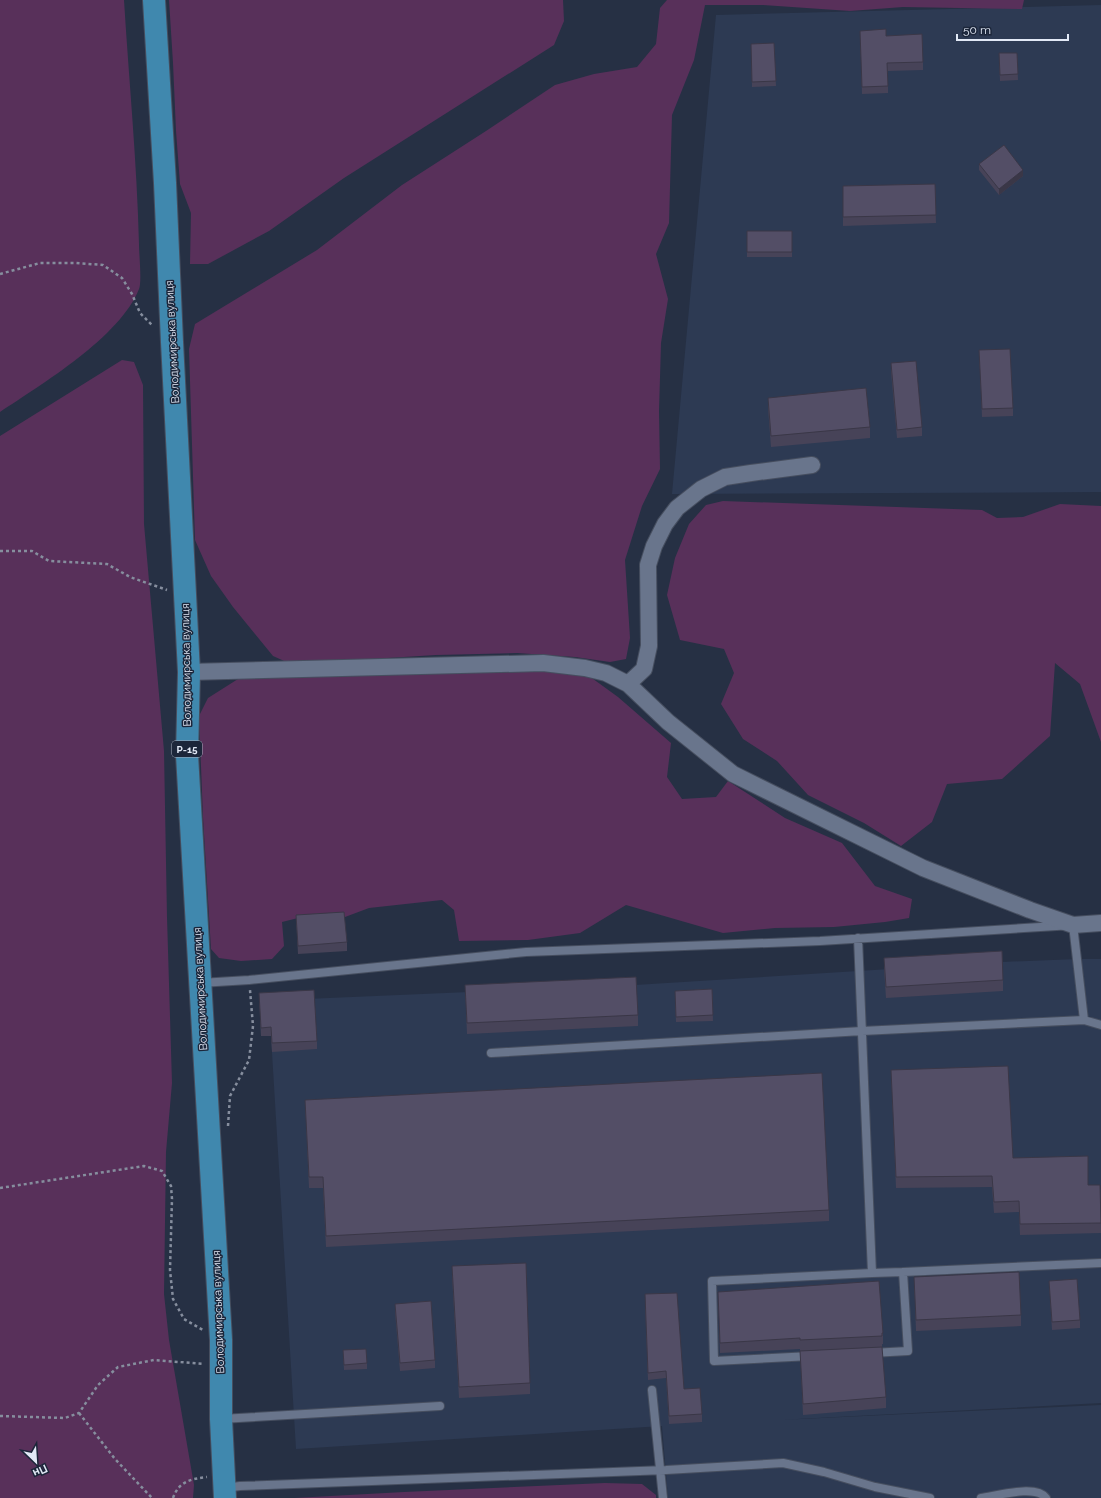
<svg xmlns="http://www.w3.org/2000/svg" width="1101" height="1498" viewBox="0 0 1101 1498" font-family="Raleway,sans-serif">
  <rect width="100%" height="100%" fill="#263044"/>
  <path fill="#2d3a53" d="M1101 5V492L672 494 716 15Z
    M1078 959H1101V1403L779 1420 1101 1405V1498H668L662 1426 296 1449 271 1036H261L259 1001 635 985 1002 962Z"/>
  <path fill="#58305a" d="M0 0H124C129 81 137 163 139 244 139 254 142 282 139 289 120 337 42 384 0 412Z
    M169 0H563L564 21 554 45 344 178 269 231 208 264H190L191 213 180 184 176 131 173 63Z
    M667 0H1024L1022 9 903 7 850 11 763 5H705L694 60 672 115 669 223 656 254 668 299 661 343 659 411 660 469 642 506 625 560 630 638 626 659 610 662 575 657 517 653 436 655 291 664 273 656 233 607 211 576 195 540 189 349 195 324 317 250 402 185 486 131 555 85 594 74 637 67 656 44 660 8Z
    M122 360 134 362 143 385 144 524 164 751 167 917 172 1083 166 1152 164 1294 169 1340 194 1485 193 1498H0V436Z
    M723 501 982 510 997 518 1023 517 1060 504 1101 506V742L1080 684 1055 663 1050 736 1002 779 947 784 932 822 901 846 864 823 808 795 777 761 743 739 721 704 734 673 724 649 680 640 667 595 675 558 689 524 706 505Z
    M473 671H552L589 676 618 697 671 743 667 777 682 799 716 797 728 781 785 818 842 843 875 886 912 899 909 918 885 922 834 927 775 928 723 933 626 905 580 933 528 940 459 941 454 910 442 900 369 908 345 917 298 918 282 922 284 946 272 959 241 961 219 958 211 949 203 817 199 716 208 698 238 679 286 675Z
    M605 1483 642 1484 656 1495V1498H294L404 1492Z"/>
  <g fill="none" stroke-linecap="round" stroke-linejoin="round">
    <g stroke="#464e5f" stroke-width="10">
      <path id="lane" d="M200 983 249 980 526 952 820 941 1073 925 1084 1020
        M491 1053 862 1031 1084 1020 1101 1025
        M872 1273 903 1272
        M872 1353 908 1351 903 1272 1101 1263
        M811 1356 714 1361 712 1281 872 1273 858 938
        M652 1390 663 1498
        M221 1419 440 1406
        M225 1488 240 1486 666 1470 783 1463 824 1472 875 1487 930 1498
        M981 1498C996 1496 1036 1484 1046 1498"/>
    </g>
    <g stroke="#464e5f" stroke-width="18">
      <path id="street" d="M189 672 543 663 585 668 606 673 628 684 668 722 733 774 923 868 1030 910 1073 925 1101 923
        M628 684 644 669 649 646 648 565 654 546 665 524 677 508 701 489 725 477 751 473 812 465"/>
    </g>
    <g stroke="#464e5f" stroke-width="24">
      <path id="primary" d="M154 0 165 183 172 342 189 672 187 755 221 1340V1419L225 1498"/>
    </g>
    <path stroke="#868e9e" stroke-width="2.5" stroke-dasharray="3 3" stroke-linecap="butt" d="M0 274 40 263H76L103 265 122 278 132 294 140 313 153 326
      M0 551H32L49 561 107 564 130 577 167 590
      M228 1126 230 1096 249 1060 253 1026 250 990
      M0 1188 144 1166 162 1171 171 1186 172 1199 170 1270 173 1299 184 1319 203 1330
      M79 1413 115 1459 152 1498
      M0 1416 65 1418 79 1413 98 1385 118 1367 154 1360 204 1364
      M173 1498C179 1481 191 1479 207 1477"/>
    <use href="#lane" stroke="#69758c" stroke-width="8"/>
    <use href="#street" stroke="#69758c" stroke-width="16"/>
    <use href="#primary" stroke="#4088ae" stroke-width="22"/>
  </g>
  <path fill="#474358" d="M860 31 886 36 923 62V70L888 71V93L862 94Z
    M774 43 776 86 752 87 751 44Z
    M1017 53 1018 80 1000 81 999 59Z
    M979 164 1023 176 999 195 979 170Z
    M935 184 936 223 843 226V186Z
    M747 231H792V257H747Z
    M979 350 1013 408V416L982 417Z
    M891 363 922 427V436L897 438 891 372Z
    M768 398 870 427V438L771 447 768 408Z
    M296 915 347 942V951L298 954Z
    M884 958 1003 980V991L886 998 884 969Z
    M465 985 638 1015V1026L467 1034Z
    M712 989 713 1021 676 1022 675 991Z
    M259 993 317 1041V1049L272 1052 271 1036H261Z
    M891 1070 1013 1158 1088 1185H1100L1101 1233 1020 1235 1019 1212 994 1213 992 1187 896 1188Z
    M305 1100 829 1210V1221L326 1247 323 1188H309Z
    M452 1266 530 1383V1394L459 1398 452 1276Z
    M914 1277 1021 1315V1326L916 1331Z
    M1049 1281 1080 1320V1328L1052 1330Z
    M718 1292 883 1333V1344H882V1347L800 1351V1349L720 1353Z
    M645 1302 684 1389 702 1414V1422L669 1424 666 1378 648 1380Z
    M395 1304 435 1360V1368L400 1371 395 1312Z
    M343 1350 367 1363V1369L344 1370Z
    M800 1351 886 1397V1408L803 1415Z"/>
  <path fill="#3a3747" d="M1023 170V176L999 195V189Z"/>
  <path fill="#534e66" stroke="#3a3747" d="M886 29V36L922 34 923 62 887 63 888 86 862 87 860 31Z
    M774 43 776 81 752 82 751 44Z
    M999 53H1017L1018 74 1000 75Z
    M1004 145 1023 170 999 189 979 164Z
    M935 184 936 215 843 217V186Z
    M747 231H792V252H747Z
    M1010 349 1013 408 982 409 979 350Z
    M916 361 922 427 897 430 891 363Z
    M866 388 870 427 771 436 768 398Z
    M344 912 347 942 298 946 296 915Z
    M1002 951 1003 980 886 987 884 958Z
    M636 977 638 1015 467 1023 465 985Z
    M712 989 713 1015 676 1017 675 991Z
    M314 990 317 1041 272 1043 271 1027 261 1028 259 993Z
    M1008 1066 1013 1158 1088 1156V1185H1100L1101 1223 1020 1224 1019 1201 994 1202 992 1176 896 1177 891 1070Z
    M822 1073 829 1210 326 1236 323 1177H309L305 1100Z
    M526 1263 530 1383 459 1387 452 1266Z
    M1019 1272 1021 1315 916 1320 914 1277Z
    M1077 1279 1080 1320 1052 1322 1049 1281Z
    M879 1281 883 1333H882V1336L800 1340V1338L720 1343 718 1292Z
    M677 1293 684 1389 700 1388 702 1414 669 1416 666 1371 648 1373 645 1294Z
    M431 1301 435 1360 400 1363 395 1304Z
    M882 1347 886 1397 803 1404 800 1351Z
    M366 1349 367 1363 344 1365 343 1350Z"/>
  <g text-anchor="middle" stroke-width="3" stroke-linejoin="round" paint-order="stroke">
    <rect fill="#1c263a" stroke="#a7aebe" stroke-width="1" x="172" y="741" width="30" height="16" rx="3"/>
    <g font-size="10" font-weight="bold" fill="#e2e9f6">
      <text x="187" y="753">Р-15</text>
    </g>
    <g font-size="11" fill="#e2e9f6" stroke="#1c263a">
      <text transform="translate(172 342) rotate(-93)" y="4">Володимирська вулиця</text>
      <text transform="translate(186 665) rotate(-91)" y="4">Володимирська вулиця</text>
      <text transform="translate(200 989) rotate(-93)" y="4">Володимирська вулиця</text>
      <text transform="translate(218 1312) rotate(-92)" y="4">Володимирська вулиця</text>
    </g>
  </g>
  <g transform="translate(36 1462) rotate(155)" stroke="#1c263a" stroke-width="3" paint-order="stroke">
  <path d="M0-3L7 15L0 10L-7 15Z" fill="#e2e9f6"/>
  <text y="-6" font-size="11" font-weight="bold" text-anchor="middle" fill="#e2e9f6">Пн</text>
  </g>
  <path d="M957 34v6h111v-6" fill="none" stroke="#e2e9f6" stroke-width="2"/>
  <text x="963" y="34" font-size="12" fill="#e2e9f6" stroke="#1c263a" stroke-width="3" paint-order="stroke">50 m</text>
</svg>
